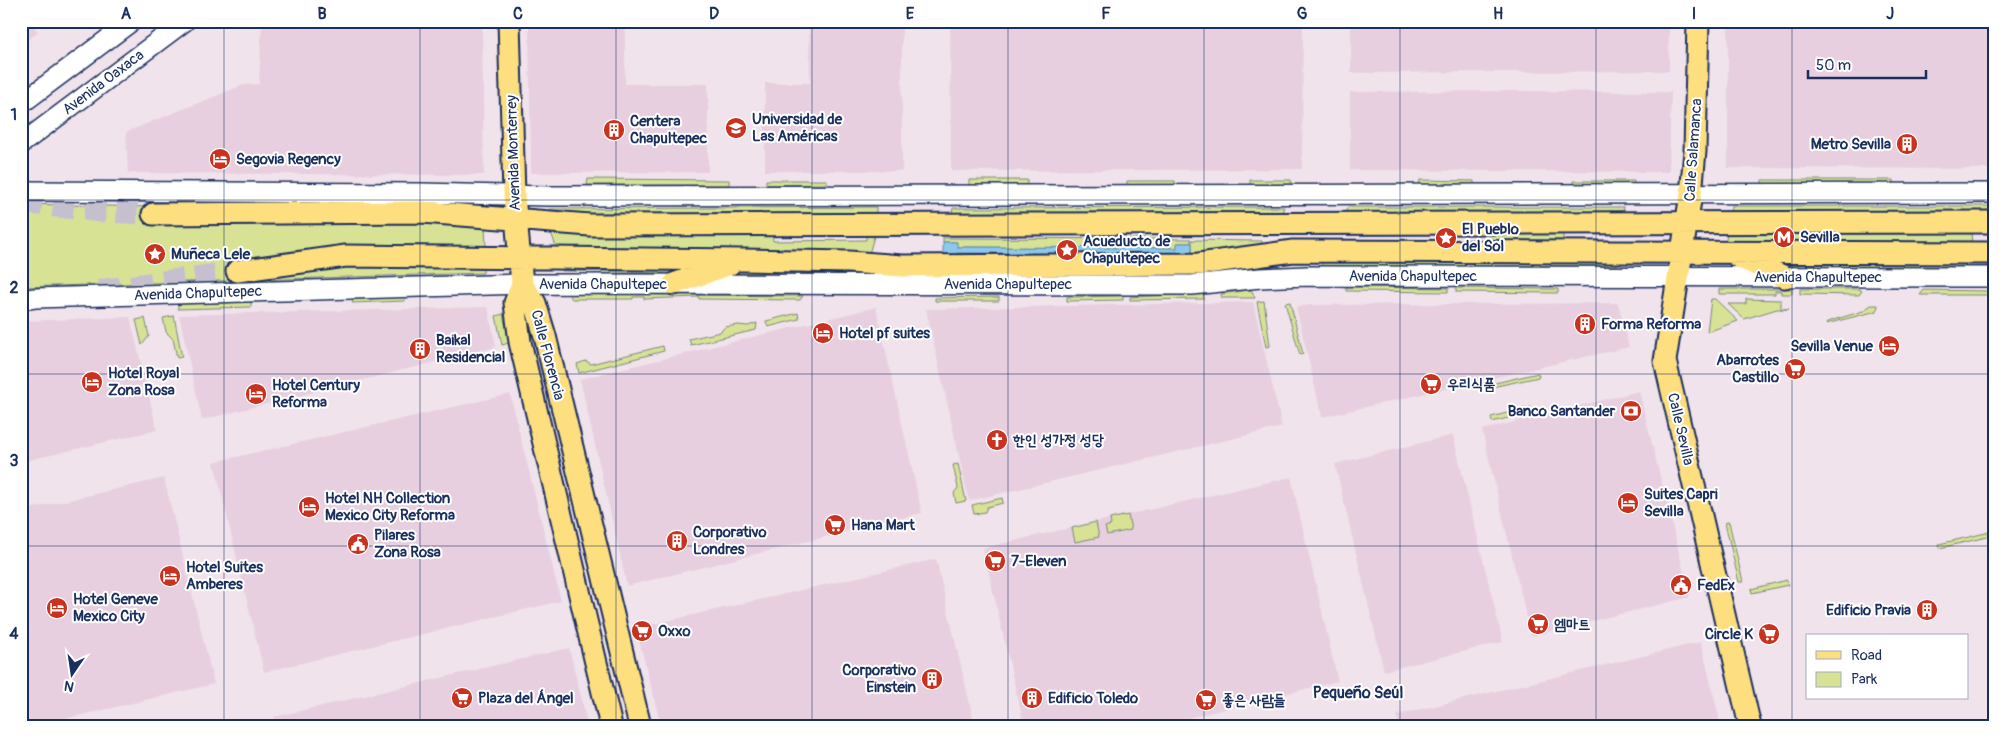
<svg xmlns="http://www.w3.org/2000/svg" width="2016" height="747" viewBox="0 0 2016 747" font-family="Pangolin,'Poor Story',sans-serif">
  <rect width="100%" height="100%" fill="#f1e3ec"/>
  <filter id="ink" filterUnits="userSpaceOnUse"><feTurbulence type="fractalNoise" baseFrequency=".02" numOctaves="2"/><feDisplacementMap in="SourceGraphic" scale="10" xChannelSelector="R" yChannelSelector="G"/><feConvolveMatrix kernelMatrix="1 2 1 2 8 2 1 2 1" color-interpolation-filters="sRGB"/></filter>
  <g filter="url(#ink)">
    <path fill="#e7cfdf" d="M21 21H36L33 25 38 32 25 42 21 39Z
      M262 21H482L484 175 128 173 126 132 243 85 259 84Z
      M529 21H625V84H708V172L531 173Z
      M809 21H902V171H765V83H810Z
      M950 21H1303L1302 169 951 171Z
      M1351 21H1669V71L1351 73Z
      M1728 21H1995V169L1728 168Z
      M1516 91 1671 92 1669 172 1350 170V92Z
      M1253 302 1282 427 969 501 926 309Z
      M1618 303 1629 347 1322 417 1296 307 1312 305Z
      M488 307 496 347 202 420 179 315Z
      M876 307 922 513 627 586 580 379Z
      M130 317 157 430 21 462V324L24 321Z
      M1639 391 1690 597 1531 636 1482 430Z
      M510 394 561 601 264 672 214 462Z
      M1453 435 1503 642 1384 671 1335 464Z
      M1291 477 1338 681 1156 726H1024L983 548Z
      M164 478 214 684 35 726H21V511Z
      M936 559 975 726H661L636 628Z
      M1701 642 1721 726H1399L1397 715Z
      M569 648 588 726H276L274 717Z"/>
    <path fill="#d7e295" stroke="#79887a" d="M588 179 729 180V185H587Z
      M766 180H827V184L766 185Z
      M969 180H1027V185H969Z
      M1250 180H1291V185H1250Z
      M1420 180 1474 181V186L1419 185Z
      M1762 180H1893V184H1762Z
      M1127 181H1175V186L1127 185Z
      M1573 181H1634V185H1573Z
      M21 204 152 207 150 225 413 222 485 227 486 247 236 260 237 278 339 267 483 265V273L21 287Z
      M1731 206H1995V214H1730Z
      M876 207V216L597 217 550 213V209Z
      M1284 207 1281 215 952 214 953 208Z
      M1348 207H1624L1622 215 1344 214Z
      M551 232 772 234 773 241 866 240V233H875L869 254 556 247Z
      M1971 232 1972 244H1725L1727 233Z
      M1487 233H1563V244H1487Z
      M943 238 1191 239V243H1178V248L957 247 956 242H943Z
      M1192 240 1262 241V247L1192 257Z
      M1323 262H1617V266H1321Z
      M1770 262H1995V267L1811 268Z
      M561 266 700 268 674 273 562 271Z
      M743 269 863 271V275L722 274Z
      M1346 287 1448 288V292L1346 291Z
      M1456 288 1558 289V293L1456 292Z
      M1719 289H1792V294H1781V291H1775V294H1719Z
      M1800 289H1859L1862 291 1859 295 1800 294Z
      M1249 290 1252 291 1255 298H1222L1221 294Z
      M1924 290 1990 291V295H1920Z
      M569 294 803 296 800 300 699 299V297L644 299V297H633V299H572Z
      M1203 294 1204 299 1130 300V297Z
      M1123 296V300L1067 301V297Z
      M405 297V301L352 303 354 299Z
      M999 297V301H935V298Z
      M1711 299H1715L1738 321 1707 332Z
      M1746 299 1781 300V309H1789H1777L1744 319 1728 304H1746Z
      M1264 301 1270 346 1266 347 1257 302Z
      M251 302V307L178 309V304Z
      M1290 302 1303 354 1300 355 1285 303Z
      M1871 305H1878L1877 311 1826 324 1827 322 1863 311Z
      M798 313 799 319 768 327 766 321Z
      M503 314 509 343 502 345 496 316Z
      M174 316 182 357 177 358 173 339 166 332 163 318Z
      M145 318 149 336 142 345 136 320Z
      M757 323 756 330 691 345 689 339 720 332 725 327 738 325 748 326Z
      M663 346 664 351 579 373 577 364 586 361 591 364Z
      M1538 373 1539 377 1492 387 1491 384Z
      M1531 407 1532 412 1492 422 1491 417Z
      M958 464 966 501 956 503 954 493 958 488 953 465Z
      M1002 498 1003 503 987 507 985 512 974 514 972 505Z
      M1128 515 1131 530 1107 535 1105 527 1111 525 1110 519Z
      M1096 522 1099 537 1075 542 1072 528Z
      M1729 522 1743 582H1739L1725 523Z
      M1990 532 1991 536 1940 548 1939 544Z
      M1787 580 1788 585 1752 593 1751 589Z"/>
    <path fill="#8dc8ec" stroke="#5f8bb3" d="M943 242H957V247L1177 248V243H1192V258L1181 254 957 253V256H943Z"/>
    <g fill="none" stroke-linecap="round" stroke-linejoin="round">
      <path stroke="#c6bfd0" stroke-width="21" stroke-dasharray="21 11" stroke-linecap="butt" d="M21 203 101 212 153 214
        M99 290 237 271"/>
      <g stroke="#1b2f5e" stroke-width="22">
        <path id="secondary" d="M21 104 132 21
          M21 144 185 21
          M21 191 421 193 549 196 1995 193
          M21 300 35 298 522 284 1192 285 1260 278 1307 276 1995 277"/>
      </g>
      <g stroke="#1b2f5e" stroke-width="25">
        <path id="primary" d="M509 21 514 195 522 284 515 303 520 342 611 726
          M1698 21 1695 151 1691 194 1665 361 1750 726
          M153 214 422 212 590 225 1995 222
          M1738 257 1785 277
          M237 271 346 256 744 260 849 262 902 266 1199 264 1293 251 1995 253
          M522 284 535 303 545 336 640 726
          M674 284 730 264"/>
      </g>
      <use href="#secondary" stroke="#fff" stroke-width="19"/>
      <use href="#primary" stroke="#fedf80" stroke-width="21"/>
    </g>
  </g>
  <path fill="none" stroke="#1b2f5e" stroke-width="1" stroke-opacity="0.55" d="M224 21V726M420 21V726M616 21V726M812 21V726M1008 21V726M1204 21V726M1400 21V726M1596 21V726M1792 21V726M21 200H1995M21 374H1995M21 546H1995"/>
  <defs>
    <g id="university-disc" transform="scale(1.125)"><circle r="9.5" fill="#c8321e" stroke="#fff"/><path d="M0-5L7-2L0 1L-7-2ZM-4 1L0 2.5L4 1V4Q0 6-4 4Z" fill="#fff"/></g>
    <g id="building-disc" transform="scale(1.125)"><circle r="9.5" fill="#c8321e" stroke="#fff"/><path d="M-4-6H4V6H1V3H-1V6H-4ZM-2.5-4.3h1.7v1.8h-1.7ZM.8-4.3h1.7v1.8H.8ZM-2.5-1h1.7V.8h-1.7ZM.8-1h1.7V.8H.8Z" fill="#fff"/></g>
    <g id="hotel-disc" transform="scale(1.125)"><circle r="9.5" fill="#c8321e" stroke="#fff"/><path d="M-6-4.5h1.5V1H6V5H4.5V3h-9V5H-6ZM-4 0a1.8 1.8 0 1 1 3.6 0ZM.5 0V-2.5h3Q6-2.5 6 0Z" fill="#fff"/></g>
    <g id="metro-disc" transform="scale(1.125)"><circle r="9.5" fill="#c8321e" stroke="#fff"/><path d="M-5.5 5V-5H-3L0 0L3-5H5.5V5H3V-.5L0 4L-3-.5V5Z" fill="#fff"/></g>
    <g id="sight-disc" transform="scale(1.125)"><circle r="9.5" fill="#c8321e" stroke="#fff"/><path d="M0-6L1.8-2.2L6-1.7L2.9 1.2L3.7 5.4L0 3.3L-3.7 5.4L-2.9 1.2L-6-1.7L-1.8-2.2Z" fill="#fff"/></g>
    <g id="supermarket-disc" transform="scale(1.125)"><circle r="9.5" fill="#c8321e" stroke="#fff"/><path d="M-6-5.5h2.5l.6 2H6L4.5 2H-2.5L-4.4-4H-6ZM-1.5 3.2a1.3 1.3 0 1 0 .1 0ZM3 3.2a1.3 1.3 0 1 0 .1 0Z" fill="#fff"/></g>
    <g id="bank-disc" transform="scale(1.125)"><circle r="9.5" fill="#c8321e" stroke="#fff"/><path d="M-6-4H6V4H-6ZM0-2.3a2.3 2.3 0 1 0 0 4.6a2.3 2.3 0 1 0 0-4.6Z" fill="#fff"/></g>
    <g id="church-disc" transform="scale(1.125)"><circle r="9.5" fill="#c8321e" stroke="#fff"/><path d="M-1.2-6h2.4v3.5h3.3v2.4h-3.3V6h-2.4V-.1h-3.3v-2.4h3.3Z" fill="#fff"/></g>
    <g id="civic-disc" transform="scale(1.125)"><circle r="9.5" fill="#c8321e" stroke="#fff"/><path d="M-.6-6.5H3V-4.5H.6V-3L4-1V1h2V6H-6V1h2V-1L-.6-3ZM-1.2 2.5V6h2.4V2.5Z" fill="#fff"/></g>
  </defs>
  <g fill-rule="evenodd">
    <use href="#university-disc" x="736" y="128"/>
    <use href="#building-disc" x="614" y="130"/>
    <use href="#building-disc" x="1907" y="144"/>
    <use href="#hotel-disc" x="220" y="159"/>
    <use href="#metro-disc" x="1784" y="237"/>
    <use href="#sight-disc" x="1446" y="238"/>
    <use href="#sight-disc" x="1067" y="250"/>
    <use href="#sight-disc" x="155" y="254"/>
    <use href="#building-disc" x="1585" y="324"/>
    <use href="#hotel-disc" x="823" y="333"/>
    <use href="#hotel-disc" x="1889" y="346"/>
    <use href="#building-disc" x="420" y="349"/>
    <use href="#supermarket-disc" x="1795" y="369"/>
    <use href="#hotel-disc" x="92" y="382"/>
    <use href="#supermarket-disc" x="1431" y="384"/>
    <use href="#hotel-disc" x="256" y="394"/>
    <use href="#bank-disc" x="1631" y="411"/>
    <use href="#church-disc" x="997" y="440"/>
    <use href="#hotel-disc" x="1628" y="503"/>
    <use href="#hotel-disc" x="309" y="507"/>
    <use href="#supermarket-disc" x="835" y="525"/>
    <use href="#building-disc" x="677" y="541"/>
    <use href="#civic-disc" x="358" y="544"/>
    <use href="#supermarket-disc" x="995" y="561"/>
    <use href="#hotel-disc" x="170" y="576"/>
    <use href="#civic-disc" x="1681" y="585"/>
    <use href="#hotel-disc" x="57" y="608"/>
    <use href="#building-disc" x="1927" y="610"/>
    <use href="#supermarket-disc" x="1538" y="624"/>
    <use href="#supermarket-disc" x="642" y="631"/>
    <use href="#supermarket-disc" x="1769" y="634"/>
    <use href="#building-disc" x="932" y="679"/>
    <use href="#supermarket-disc" x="462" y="698"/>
    <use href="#building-disc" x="1032" y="698"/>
    <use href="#supermarket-disc" x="1206" y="700"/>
  </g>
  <g text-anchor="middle" stroke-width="4" stroke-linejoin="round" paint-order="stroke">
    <g font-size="15" fill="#1b2f5e" stroke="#fff">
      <text transform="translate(103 82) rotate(-37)" y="5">Avenida Oaxaca</text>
      <text transform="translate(1693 150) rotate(-86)" y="5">Calle Salamanca</text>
      <text transform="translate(513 153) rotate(-92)" y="5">Avenida Monterrey</text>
      <text x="1413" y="281">Avenida Chapultepec</text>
      <text x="1818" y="282">Avenida Chapultepec</text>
      <text x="603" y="289">Avenida Chapultepec</text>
      <text x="1008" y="289">Avenida Chapultepec</text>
      <text transform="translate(198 293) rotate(-2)" y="5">Avenida Chapultepec</text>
      <text transform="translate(548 355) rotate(75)" y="5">Calle Florencia</text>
      <text transform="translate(1681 429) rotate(77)" y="5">Calle Sevilla</text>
    </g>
    <g font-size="15" font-weight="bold" fill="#1b2f5e" stroke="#fff" text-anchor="start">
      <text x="752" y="124">Universidad de<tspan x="752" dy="17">Las Américas</tspan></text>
      <text x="630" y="126">Centera<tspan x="630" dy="17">Chapultepec</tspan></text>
      <text x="1891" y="149" text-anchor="end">Metro Sevilla</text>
      <text x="236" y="164">Segovia Regency</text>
      <text x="1462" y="234">El Pueblo<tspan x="1462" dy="17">del Sol</tspan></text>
      <text x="1800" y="242">Sevilla</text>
      <text x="1083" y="246">Acueducto de<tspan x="1083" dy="17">Chapultepec</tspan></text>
      <text x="171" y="259">Muñeca Lele</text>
      <text x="1601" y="329">Forma Reforma</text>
      <text x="839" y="338">Hotel pf suites</text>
      <text x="436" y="345">Baikal<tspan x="436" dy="17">Residencial</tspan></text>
      <text x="1873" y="351" text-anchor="end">Sevilla Venue</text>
      <text x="1779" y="365" text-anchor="end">Abarrotes<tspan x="1779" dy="17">Castillo</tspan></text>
      <text x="108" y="378">Hotel Royal<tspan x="108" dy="17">Zona Rosa</tspan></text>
      <text x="1447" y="389">우리식품</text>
      <text x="272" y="390">Hotel Century<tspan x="272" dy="17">Reforma</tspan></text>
      <text x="1615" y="416" text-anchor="end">Banco Santander</text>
      <text x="1013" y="445">한인 성가정 성당</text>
      <text x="1644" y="499">Suites Capri<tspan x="1644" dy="17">Sevilla</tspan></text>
      <text x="325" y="503">Hotel NH Collection<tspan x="325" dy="17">Mexico City Reforma</tspan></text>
      <text x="851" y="530">Hana Mart</text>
      <text x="693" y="537">Corporativo<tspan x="693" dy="17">Londres</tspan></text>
      <text x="374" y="540">Pilares<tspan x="374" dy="17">Zona Rosa</tspan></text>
      <text x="1011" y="566">7-Eleven</text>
      <text x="186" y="572">Hotel Suites<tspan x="186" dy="17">Amberes</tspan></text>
      <text x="1697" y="590">FedEx</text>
      <text x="73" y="604">Hotel Geneve<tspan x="73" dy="17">Mexico City</tspan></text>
      <text x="1911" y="615" text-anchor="end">Edificio Pravia</text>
      <text x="1554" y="629">엠마트</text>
      <text x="658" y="636">Oxxo</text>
      <text x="1753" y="639" text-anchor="end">Circle K</text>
      <text x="916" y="675" text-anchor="end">Corporativo<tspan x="916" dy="17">Einstein</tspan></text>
      <text x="478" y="703">Plaza del Ángel</text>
      <text x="1048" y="703">Edificio Toledo</text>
      <text x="1222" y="705">좋은 사람들</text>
    </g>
    <g font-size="16" font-weight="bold" fill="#1b2f5e" stroke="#fff">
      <text x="1358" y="698">Pequeño Seúl</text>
    </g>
  </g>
  <rect width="2016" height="747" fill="none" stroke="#fff" stroke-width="55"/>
  <rect x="1806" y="634" width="162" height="65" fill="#ffffff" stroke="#a4acbf"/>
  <rect x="1816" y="651" width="25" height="8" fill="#fedf80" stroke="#a4acbf"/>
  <text x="1851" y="660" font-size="15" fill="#1b2f5e">Road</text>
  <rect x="1816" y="672" width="25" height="15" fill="#d7e295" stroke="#a4acbf"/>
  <text x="1851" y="684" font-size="15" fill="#1b2f5e">Park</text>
  <g transform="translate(72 674) rotate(193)" stroke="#ffffff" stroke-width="4" paint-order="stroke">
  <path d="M0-4L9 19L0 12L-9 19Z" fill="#1b2f5e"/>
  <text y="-8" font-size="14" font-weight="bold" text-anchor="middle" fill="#1b2f5e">N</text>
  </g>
  <path d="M1808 70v8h118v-8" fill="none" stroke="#1b2f5e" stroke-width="2.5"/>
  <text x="1816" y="70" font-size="15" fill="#1b2f5e" stroke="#ffffff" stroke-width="4" paint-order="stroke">50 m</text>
  <rect x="28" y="28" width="1960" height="692" fill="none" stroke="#1b2f5e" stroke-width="2"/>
  <g font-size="16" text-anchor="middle" font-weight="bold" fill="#1b2f5e">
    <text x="126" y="19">A</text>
    <text x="322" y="19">B</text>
    <text x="518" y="19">C</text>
    <text x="714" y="19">D</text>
    <text x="910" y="19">E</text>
    <text x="1106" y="19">F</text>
    <text x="1302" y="19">G</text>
    <text x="1498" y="19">H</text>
    <text x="1694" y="19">I</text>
    <text x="1890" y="19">J</text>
    <text x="14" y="120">1</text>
    <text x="14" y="293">2</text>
    <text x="14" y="466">3</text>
    <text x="14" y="639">4</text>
  </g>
</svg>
